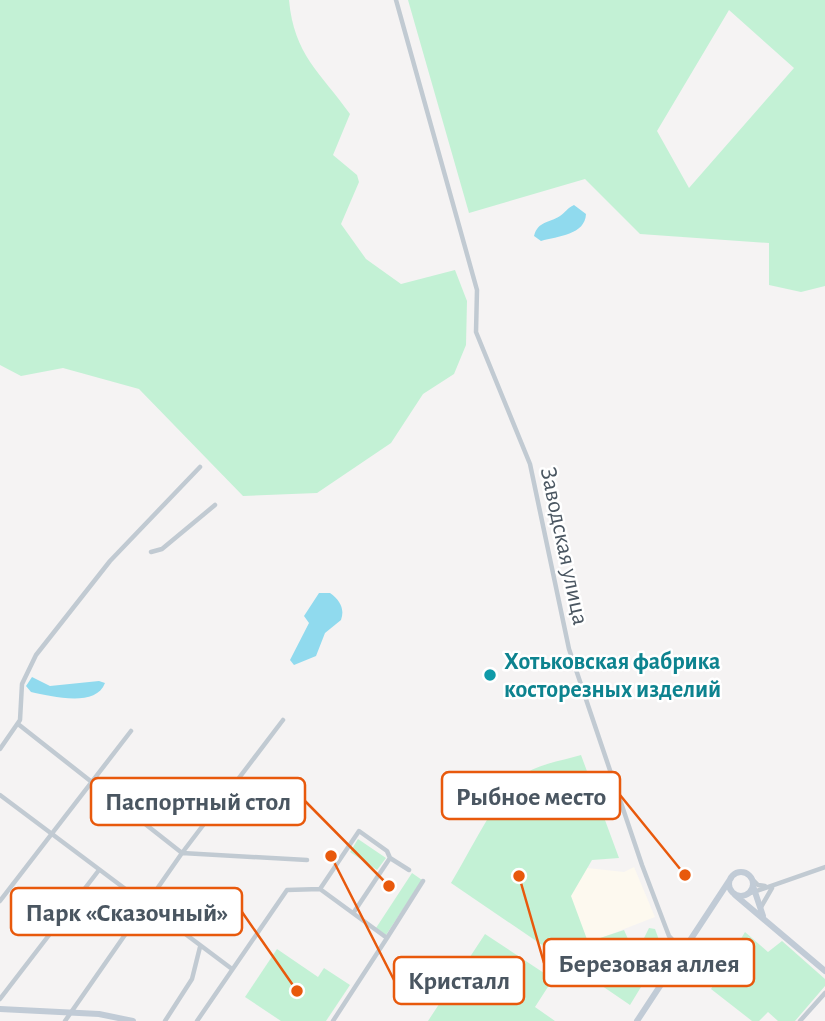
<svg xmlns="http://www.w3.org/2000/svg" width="825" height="1021" viewBox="0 0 825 1021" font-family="'Alegreya Sans',sans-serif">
  <rect width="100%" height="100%" fill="#f5f3f3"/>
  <path fill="#fdf9ef" d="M634 867 655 917 588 943 570 897 587 868 624 872Z"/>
  <path fill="#c3f1d5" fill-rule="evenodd" d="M0 0H289C294 55 320 72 350 114L333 155 357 175 359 182 341 224 366 259 401 284 455 270 467 301 466 345 454 374 423 394 391 443 317 493 243 496 139 389 63 368 21 376 0 365Z
    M408 0H825V286L801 292 769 285V243L640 234 585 179 469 213ZM729 10 794 68 689 188 657 131Z
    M581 755 619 858 592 860 571 896 588 942 624 930 628 939 644 938 649 928 655 929 663 951 630 1005 451 883C468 856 496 796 520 777 537 764 561 761 581 755Z
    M358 839 386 858 377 870 350 852Z
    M412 873 422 880 386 935 376 928Z
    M745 932 768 952 782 941 825 979V986L795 1021H778L768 1012 759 1021H752L711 989Z
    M485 934 553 979 535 1007 555 1021H428Z
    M277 949 318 977 324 968 350 985 326 1021H281L245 997Z"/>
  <path fill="#90daee" d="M574 205 586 214C585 235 558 236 541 241L534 236C538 221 549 223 560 216 566 212 567 208 574 205Z
    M319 593H330C340 600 345 609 341 620L325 633 316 656 294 665 290 660 309 623 304 616Z
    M32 677 50 686 99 681 105 683C96 708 51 696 31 692L26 686Z"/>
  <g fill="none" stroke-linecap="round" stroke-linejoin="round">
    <path stroke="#c1cad2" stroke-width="4.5" d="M396 0 477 290 476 332 530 464 569 649 642 865 669 936 683 951
      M151 552 162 549 215 505
      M18 724 182 853 307 860
      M0 749 20 720 22 684 36 655 110 561 200 467
      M0 795 232 969
      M390 858 409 870
      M750 877 758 885 765 886
      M320 889 387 938 333 1021
      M748 894 825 867
      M0 901 131 731
      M761 907 772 888
      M387 938 423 881
      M0 999 99 870
      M65 1021 182 853 283 720
      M165 1021 192 979 200 947
      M197 1021 287 890 320 889 359 831 387 851 390 858 354 912
      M800 1021 825 993"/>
    <path stroke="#c1cbd6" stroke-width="6" d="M729 884a12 12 0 1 1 24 0a12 12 0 1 1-24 0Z
      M753 886 763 916
      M735 895 825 971
      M0 1009 99 1014 133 1021
      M637 1021 731 878"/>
  </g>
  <circle fill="#0f9aa8" stroke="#fff" stroke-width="2.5" cx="490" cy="675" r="7"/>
  <g text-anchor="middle" stroke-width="5" stroke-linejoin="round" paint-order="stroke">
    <g font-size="24" fill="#4a5661" stroke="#fff">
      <text transform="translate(565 546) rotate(78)" y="8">Заводская улица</text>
    </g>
    <g font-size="24" font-weight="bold" fill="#0d838f" stroke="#fff" text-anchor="start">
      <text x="504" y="669">Хотьковская фабрика<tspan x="504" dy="28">косторезных изделий</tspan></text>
    </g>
  </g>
  <path fill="none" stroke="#e8590c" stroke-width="2.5" d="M685 875L620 795M389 886L305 801M297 991L242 912M519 876L544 963M331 856L394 980"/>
  <g fill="#e8590c" stroke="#fff" stroke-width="2.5">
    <circle cx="685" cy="875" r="7"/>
    <circle cx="389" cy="886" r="7"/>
    <circle cx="297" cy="991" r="7"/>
    <circle cx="519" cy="876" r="7"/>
    <circle cx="331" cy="856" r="7"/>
  </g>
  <g fill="#fff" stroke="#e8590c" stroke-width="2.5">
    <rect x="442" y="772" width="178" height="47" rx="7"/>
    <rect x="91" y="778" width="214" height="47" rx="7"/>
    <rect x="11" y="888" width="231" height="47" rx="7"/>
    <rect x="544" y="939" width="210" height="47" rx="7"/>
    <rect x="394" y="957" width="130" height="47" rx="7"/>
  </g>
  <g font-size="26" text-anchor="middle" font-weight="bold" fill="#4a5661">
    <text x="531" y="805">Рыбное место</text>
    <text x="198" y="810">Паспортный стол</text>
    <text x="127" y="921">Парк «Сказочный»</text>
    <text x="649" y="972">Березовая аллея</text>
    <text x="459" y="989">Кристалл</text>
  </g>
</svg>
